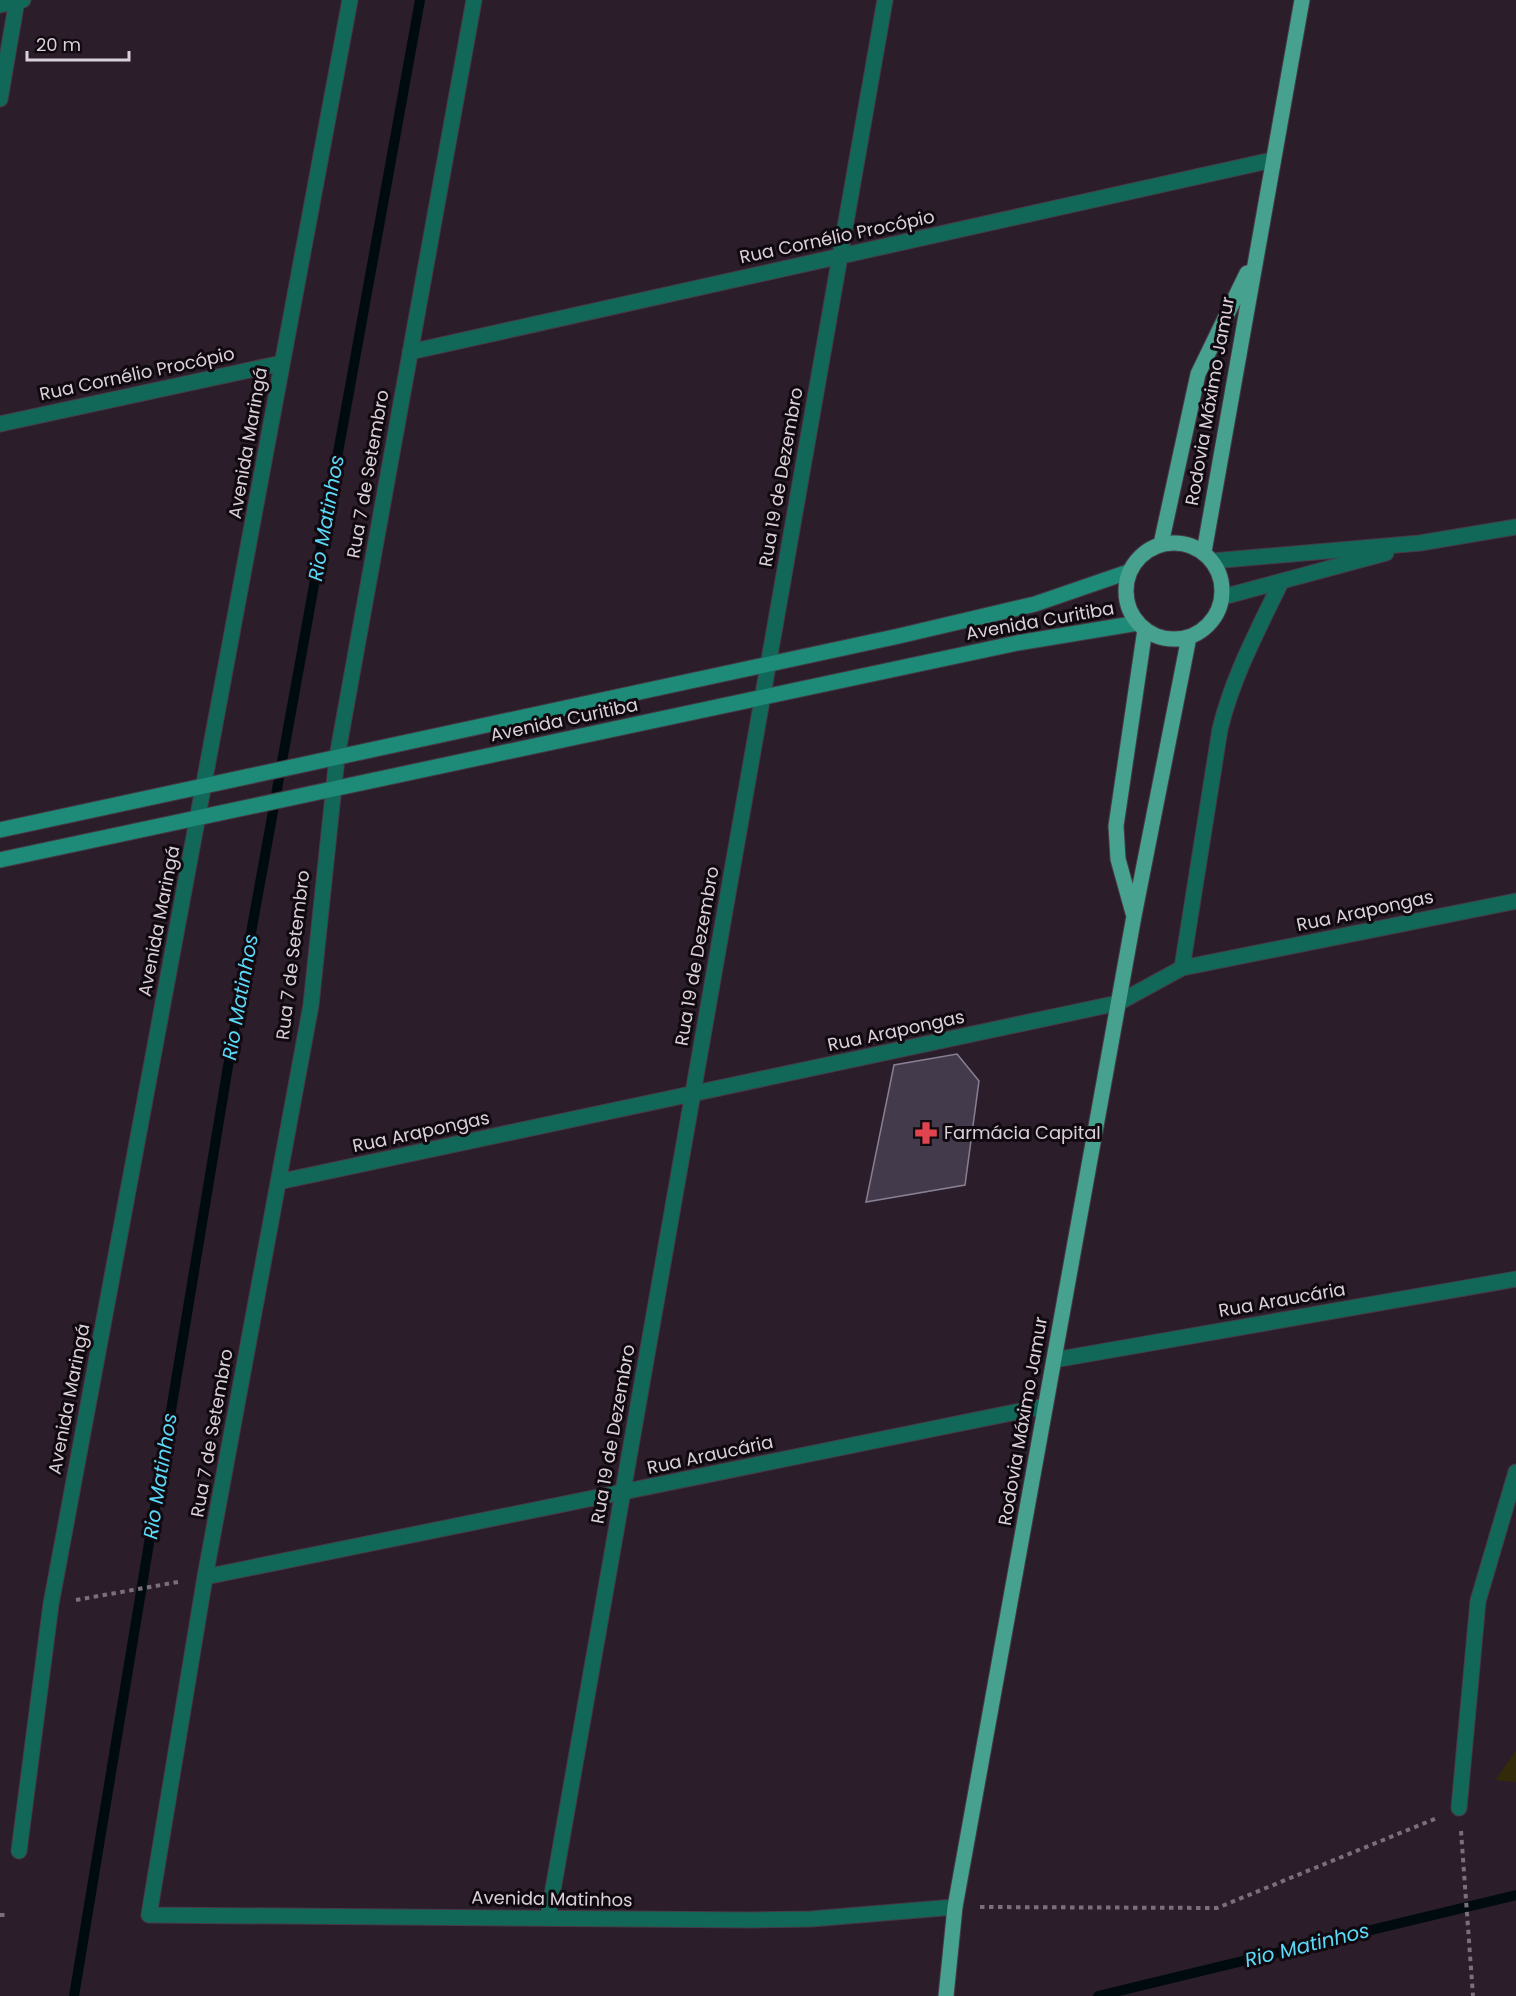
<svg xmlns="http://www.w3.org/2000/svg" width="1516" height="1996" viewBox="0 0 1516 1996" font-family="Poppins,sans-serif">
  <rect width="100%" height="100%" fill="#2b1e2a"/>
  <path fill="#322a09" d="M1516 1751V1782L1495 1780Z"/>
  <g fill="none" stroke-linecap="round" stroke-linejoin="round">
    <path stroke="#000b0f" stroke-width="10" d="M74 1996 241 988 420 0
      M1098 1996 1516 1895"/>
  </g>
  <path fill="#433b4b" stroke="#897f93" stroke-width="1.5" d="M957 1054 979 1081 965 1185 866 1202 894 1065Z"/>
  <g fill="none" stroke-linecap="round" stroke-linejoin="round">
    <g stroke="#473a46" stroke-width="17">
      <path id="minor" d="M474 0 337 757 311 1005 205 1577 149 1915 752 1920 811 1919 955 1907
        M0 5 23 0
        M0 99 17 0
        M410 352 1272 160
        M0 424 282 363
        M1212 561 1420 543 1516 527
        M1223 597 1386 553
        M1182 968 1220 729C1233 676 1257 632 1281 582
        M278 1182 1118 1003 1182 968 1516 901
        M1054 1360 1516 1279
        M205 1577 1045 1406
        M1459 1808 1478 1601 1516 1472
        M19 1851 51 1604 350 0
        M548 1918 885 0"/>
    </g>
    <g stroke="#473a46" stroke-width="17">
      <path id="secondary" d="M0 830 899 636 1035 604 1128 572
        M0 860 1017 643 1138 623"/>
    </g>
    <g stroke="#473a46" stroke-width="17">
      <path id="primary" d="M1126 591a48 48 0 1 1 96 0a48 48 0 1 1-96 0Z
        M1161 544 1198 374 1247 273
        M1204 552 1302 0
        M1133 913 1118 859 1116 826 1145 629
        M946 1996 955 1907 1134 916 1189 637"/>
    </g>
    <path stroke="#7b6f7a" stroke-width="4" stroke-dasharray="4.5 4.5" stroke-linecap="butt" d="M76 1600 178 1582
      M1461 1831 1473 1996
      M980 1907 1217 1908 1437 1818
      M0 1915H8"/>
    <use href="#minor" stroke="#116859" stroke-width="15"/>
    <use href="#secondary" stroke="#1e8a78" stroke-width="15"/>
    <use href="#primary" stroke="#46a18f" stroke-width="15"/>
  </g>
  <defs>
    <g id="pharmacy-bare" transform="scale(1.8)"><path d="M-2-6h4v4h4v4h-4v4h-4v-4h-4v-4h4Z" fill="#e0444e" stroke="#100a10" stroke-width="2.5" paint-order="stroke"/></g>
  </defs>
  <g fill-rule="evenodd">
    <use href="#pharmacy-bare" x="926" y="1133"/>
  </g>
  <g text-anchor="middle" stroke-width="6" stroke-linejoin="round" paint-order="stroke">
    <g font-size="18" fill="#dad0d9" stroke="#100a10">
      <text transform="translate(837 237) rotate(-12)" y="6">Rua Cornélio Procópio</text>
      <text transform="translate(137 374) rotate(-12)" y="6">Rua Cornélio Procópio</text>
      <text transform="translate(1210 401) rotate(-80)" y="6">Rodovia Máximo Jamur</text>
      <text transform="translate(248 443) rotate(-80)" y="6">Avenida Maringá</text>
      <text transform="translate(368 474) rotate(-80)" y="6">Rua 7 de Setembro</text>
      <text transform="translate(781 477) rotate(-80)" y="6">Rua 19 de Dezembro</text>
      <text transform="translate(1040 621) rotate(-10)" y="6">Avenida Curitiba</text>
      <text transform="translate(564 720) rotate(-12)" y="6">Avenida Curitiba</text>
      <text transform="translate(1365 911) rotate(-12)" y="6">Rua Arapongas</text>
      <text transform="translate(159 921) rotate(-79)" y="6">Avenida Maringá</text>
      <text transform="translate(293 955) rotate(-83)" y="6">Rua 7 de Setembro</text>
      <text transform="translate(697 956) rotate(-80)" y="6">Rua 19 de Dezembro</text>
      <text transform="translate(896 1031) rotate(-12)" y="6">Rua Arapongas</text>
      <text transform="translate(421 1132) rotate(-12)" y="6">Rua Arapongas</text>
      <text transform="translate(1282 1300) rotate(-10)" y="6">Rua Araucária</text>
      <text transform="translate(69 1399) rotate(-79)" y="6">Avenida Maringá</text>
      <text transform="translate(1023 1421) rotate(-80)" y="6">Rodovia Máximo Jamur</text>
      <text transform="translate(212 1433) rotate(-80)" y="6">Rua 7 de Setembro</text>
      <text transform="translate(613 1434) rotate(-80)" y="6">Rua 19 de Dezembro</text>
      <text transform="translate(710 1455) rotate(-12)" y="6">Rua Araucária</text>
      <text transform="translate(552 1899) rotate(1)" y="6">Avenida Matinhos</text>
    </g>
    <g font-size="18" fill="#dad0d9" stroke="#100a10" text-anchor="start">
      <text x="944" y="1139">Farmácia Capital</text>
    </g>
    <g font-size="20" font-style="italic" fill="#5adaf8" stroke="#100a10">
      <text transform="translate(326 518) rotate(-80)" y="7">Rio Matinhos</text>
      <text transform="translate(240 997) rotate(-80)" y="7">Rio Matinhos</text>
      <text transform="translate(160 1476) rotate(-81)" y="7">Rio Matinhos</text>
      <text transform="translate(1307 1945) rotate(-14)" y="7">Rio Matinhos</text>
    </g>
  </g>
  <path d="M27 51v9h102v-9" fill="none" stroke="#dad0d9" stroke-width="3"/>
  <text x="36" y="51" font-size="18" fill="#dad0d9" stroke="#100a10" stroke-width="4.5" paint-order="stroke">20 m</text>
</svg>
